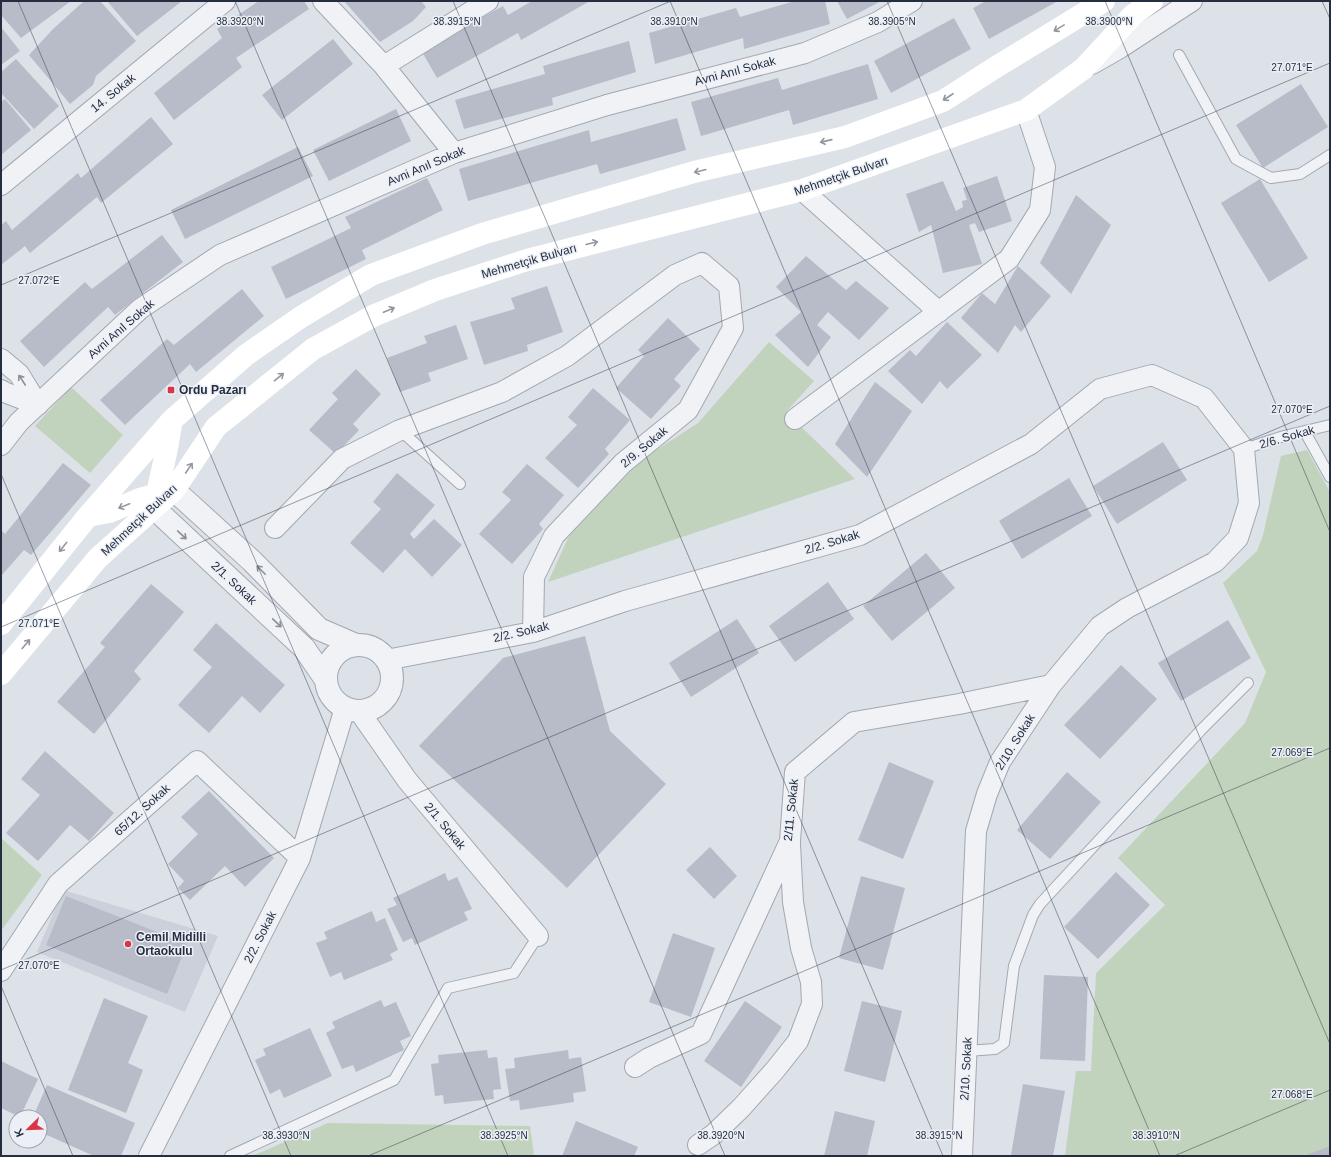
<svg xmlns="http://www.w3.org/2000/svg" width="1331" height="1157" viewBox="0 0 1331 1157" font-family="Helvetica,sans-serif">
  <rect width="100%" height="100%" fill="#dde1e8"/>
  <path fill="#cbd0da" d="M63 890 218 936 185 1012 37 952Z"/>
  <path fill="#c2d3bd" d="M769 342 814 381 786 412 855 479 548 582 569 536 641 460 698 423Z
    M71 387 123 435 90 473 35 426Z
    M1307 450 1330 492V1156H1065L1076 1071H1091L1096 973 1165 905 1118 858 1245 723 1266 672 1223 583 1257 551 1263 535 1281 456Z
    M1 838 42 875 1 931Z
    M328 1123 530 1126 534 1156H252Z"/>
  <path fill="#b7bcc8" d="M1 1H71L21 38 1 15Z
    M84 1H100L136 41 96 76 93 85 70 104 29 55 53 29Z
    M107 1H182L137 36Z
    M259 1H304L309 9 236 58 242 67 174 120 154 93 222 38 217 29Z
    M344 1H421L426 7 413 21 380 42Z
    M532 1H590L521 40 518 33 437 78 421 50 503 6 508 15Z
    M795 1H825L830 24 744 49 743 38 655 64 649 33 736 8 740 17Z
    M837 1H881L847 19Z
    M986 1H1058L989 39 973 8Z
    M954 18 971 49 891 93 874 61Z
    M1 27 20 51 1 65Z
    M333 39 353 64 282 120 262 95Z
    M629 41 636 72 552 98 553 105 464 129 455 100 545 74 543 66Z
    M16 59 59 106 34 129 1 93V72Z
    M868 64 878 99 793 125 789 110 701 136 691 102 778 78 782 90Z
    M1301 84 1328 127 1263 168 1236 125Z
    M5 99 31 130 1 155V102Z
    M396 109 411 141 329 181 313 150Z
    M151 117 173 144 101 203 97 197 30 253 25 246 1 265V225L6 221 12 230 78 173 81 178Z
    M677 118 686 150 600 174 597 164 468 201 459 169 589 130 591 142Z
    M298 147 313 176 185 239 171 210Z
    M997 176 1012 221 979 232 975 223 969 225 982 264 943 273 931 225 919 232 906 194 943 181 956 211 963 207 962 201 967 200 963 188Z
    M427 178 443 210 362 250 366 259 286 299 271 267 351 228 345 217Z
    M1260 179 1308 258 1269 282 1221 203Z
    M1076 195 1111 225 1071 294 1040 263Z
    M162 235 183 262 115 315 108 307 44 367 20 341 85 282 92 289Z
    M806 256 846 290 856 281 889 308 859 340 828 312 817 325 831 337 808 367 775 335 801 312 776 287Z
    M1018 266 1051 296 1021 332 1015 325 998 353 961 318 982 293 995 304Z
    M547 286 563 332 527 345 528 351 484 365 470 322 515 309 511 298Z
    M242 289 264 316 196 372 190 364 125 425 100 400 167 339 174 345Z
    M668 318 700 349 674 379 681 386 651 419 616 388 644 356 638 350Z
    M947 322 982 355 947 389 940 381 922 404 888 371 910 350 916 356Z
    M456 325 468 359 428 373 431 381 400 392 387 358 427 343 424 336Z
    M356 369 381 394 353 424 359 430 336 454 309 430 338 399 332 393Z
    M875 382 912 411 867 477 835 444Z
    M593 388 630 420 605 449 609 454 578 488 545 458 577 425 568 417Z
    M1163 442 1187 480 1117 524 1093 486Z
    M63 463 91 485 31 555 24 550 1 576V530L5 534Z
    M527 464 564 495 539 524 543 529 512 564 479 534 511 500 502 492Z
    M397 473 435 505 410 534 414 539 434 519 462 545 432 577 405 549 383 573 350 543 381 509 373 502Z
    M1069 478 1092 516 1022 559 999 521Z
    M926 553 955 588 892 641 863 606Z
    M828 582 854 619 795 662 769 626Z
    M151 584 184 612 134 671 141 679 94 734 57 702 105 647 100 643Z
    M737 619 759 653 691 697 669 663Z
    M1228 620 1251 658 1181 701 1158 663Z
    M216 623 285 685 260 713 242 696 209 733 178 705 212 667 193 650Z
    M585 636 610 731 666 784 567 888 419 746 503 658Z
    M1121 665 1157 699 1100 759 1064 725Z
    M45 751 114 813 89 841 70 825 38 861 6 833 40 795 21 779Z
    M889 762 934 781 903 859 858 840Z
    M1067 772 1101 802 1050 859 1017 830Z
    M209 791 274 858 245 887 225 866 190 900 178 888 184 881 168 864 198 834 181 817Z
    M710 847 737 876 714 899 686 870Z
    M1116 872 1150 905 1098 959 1064 927Z
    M445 873 448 881 457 877 472 909 464 912 468 920 415 945 412 938 403 942 387 909 397 905 393 898Z
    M861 876 905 888 883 970 839 958Z
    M66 896 187 944 167 994 46 945Z
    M372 911 376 922 385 918 398 950 390 954 393 960 344 980 341 972 330 977 316 943 327 939 324 932Z
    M673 933 715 948 691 1017 649 1002Z
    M1044 975 1088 977 1085 1061 1040 1059Z
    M104 998 148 1016 128 1063 143 1070 126 1113 68 1090Z
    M381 1000 384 1007 396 1002 411 1036 400 1041 404 1050 356 1072 353 1065 342 1069 326 1033 335 1028 332 1022Z
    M745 1001 782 1027 741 1087 704 1061Z
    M862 1001 902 1011 885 1082 844 1071Z
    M310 1028 332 1076 284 1098 280 1089 270 1094 255 1060 266 1055 263 1049Z
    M487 1050 488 1058 497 1057 501 1089 493 1090 494 1099 444 1104 443 1095 435 1096 431 1064 439 1063 438 1055Z
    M568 1050 569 1059 581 1057 586 1091 573 1093 574 1102 520 1110 519 1100 510 1101 505 1069 515 1068 514 1058Z
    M1 1061 38 1079 20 1117 1 1108Z
    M1023 1084 1065 1091 1053 1156 1011 1155Z
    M47 1085 135 1123 121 1156H94L40 1132V1117H33Z
    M835 1111 875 1121 867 1156H824Z
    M576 1121 638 1147 634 1156H562Z
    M1330 1146V1156H1304Z"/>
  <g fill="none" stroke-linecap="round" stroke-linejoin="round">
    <g stroke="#a2a8b2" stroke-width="12">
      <path id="service" d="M1179 55 1236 159 1271 178 1300 174 1330 155
        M400 430 460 484
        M1305 432 1330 477
        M1244 449 1284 436 1330 425
        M967 1051 995 1049 1004 1043 1014 966 1033 915 1040 904 1201 730 1248 683
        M230 1156 394 1080 448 988 514 973 538 936"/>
    </g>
    <g stroke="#a2a8b2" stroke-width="22">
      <path id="minor" d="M323 1 384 66
        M1092 64 1120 48 1192 1
        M454 153 384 66 488 1
        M1 185 225 1
        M802 190 939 312
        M1 359 19 374 38 405
        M1 390 4 392 38 405
        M795 419 1009 259 1040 210 1045 167 1026 110
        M1 445 19 422 140 309 220 255 454 153 607 105 805 53 878 22 912 1
        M275 528 342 459 400 430 502 392 567 356 675 275 702 263 729 286 733 328 688 410 623 463 554 536 534 577 533 632
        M386 660 533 632 625 601 860 535 1031 444 1100 389 1152 375 1204 398 1244 449 1249 503 1238 538 1215 562 1127 608 1100 626 1051 685 1000 762 987 794 976 831 962 1156
        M359 711 407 780 538 936
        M1 971 58 884 197 761 300 858
        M635 1067 649 1058 701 1034 790 841 795 772 854 722 959 704 1051 685
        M698 1145 714 1134 741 1108 775 1070 798 1041 812 1004 811 982 801 948 793 902 790 844
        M149 1156 300 858 345 708"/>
    </g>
    <g stroke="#a2a8b2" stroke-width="24">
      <path id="tertiary" d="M174 490 252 561 319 629 356 645
        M154 508 304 648 326 680
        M326 678a33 33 0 1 1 66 0a33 33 0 1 1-66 0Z"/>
    </g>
    <use href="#service" stroke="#f0f2f6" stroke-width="10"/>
    <use href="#minor" stroke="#f0f2f6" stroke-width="20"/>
    <use href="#tertiary" stroke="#f0f2f6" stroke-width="22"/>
    <path stroke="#fff" stroke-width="22" d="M154 507 166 453 172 420
      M88 516 109 512 140 499 170 491
      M1 624 88 516 172 420 246 355 301 317 371 275 482 234 694 172 845 137 943 101 996 67 1104 1
      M1 674 98 558 174 490 216 427 313 349 373 316 435 290 527 260 802 190 1026 110 1083 69 1133 15 1152 1"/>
  </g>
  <defs><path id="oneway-shaft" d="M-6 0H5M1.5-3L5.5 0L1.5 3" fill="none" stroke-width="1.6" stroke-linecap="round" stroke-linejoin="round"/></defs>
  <g stroke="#9296a0">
    <use href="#oneway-shaft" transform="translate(1059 28) rotate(149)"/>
    <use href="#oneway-shaft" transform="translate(948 97) rotate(147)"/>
    <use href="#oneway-shaft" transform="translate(826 141) rotate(167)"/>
    <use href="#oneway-shaft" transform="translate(700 171) rotate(166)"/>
    <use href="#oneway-shaft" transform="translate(592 243) rotate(-14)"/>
    <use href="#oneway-shaft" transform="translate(389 310) rotate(-23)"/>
    <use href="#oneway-shaft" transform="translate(279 377) rotate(-39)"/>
    <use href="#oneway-shaft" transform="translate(189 468) rotate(-56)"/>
    <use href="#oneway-shaft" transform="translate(124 506) rotate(158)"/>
    <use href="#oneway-shaft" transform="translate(63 547) rotate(129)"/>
    <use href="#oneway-shaft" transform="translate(26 644) rotate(-50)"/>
  </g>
  <g stroke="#8a909b">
    <use href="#oneway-shaft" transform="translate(22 380) rotate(-123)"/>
    <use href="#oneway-shaft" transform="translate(182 535) rotate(43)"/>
    <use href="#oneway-shaft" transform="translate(261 570) rotate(-135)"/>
    <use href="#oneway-shaft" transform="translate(277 623) rotate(43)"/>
  </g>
  <path fill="none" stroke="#252e40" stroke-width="1" stroke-opacity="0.45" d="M18 1 508 1156M235 1 725 1156M453 1 943 1156M670 1 1160 1156M887 1 1330 1044M1105 1 1330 532M1322 1 1330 19M1 285 671 1M1 474 291 1156M1 627 1330 63M1 970 1330 406M1 986 73 1156M368 1156 1330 748M1174 1156 1330 1090"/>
  <g fill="#d93646" stroke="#ecf0f6" stroke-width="1.5">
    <rect x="167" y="386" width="8" height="8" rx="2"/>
    <circle cx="128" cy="944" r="4"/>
  </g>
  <g text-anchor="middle" stroke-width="3" stroke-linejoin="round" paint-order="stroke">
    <g font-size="12" fill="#252e40" stroke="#ecf0f6">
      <text transform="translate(735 71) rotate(-15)" y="4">Avni Anıl Sokak</text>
      <text transform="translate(113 93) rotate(-39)" y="4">14. Sokak</text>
      <text transform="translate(426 166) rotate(-23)" y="4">Avni Anıl Sokak</text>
      <text transform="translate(841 176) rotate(-19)" y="4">Mehmetçik Bulvarı</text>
      <text transform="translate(529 261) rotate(-16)" y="4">Mehmetçik Bulvarı</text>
      <text transform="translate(121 329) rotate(-41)" y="4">Avni Anıl Sokak</text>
      <text transform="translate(1287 437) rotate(-16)" y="4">2/6. Sokak</text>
      <text transform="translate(644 447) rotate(-40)" y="4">2/9. Sokak</text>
      <text transform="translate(139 520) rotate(-43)" y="4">Mehmetçik Bulvarı</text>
      <text transform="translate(832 542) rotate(-17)" y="4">2/2. Sokak</text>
      <text transform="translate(234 583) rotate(43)" y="4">2/1. Sokak</text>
      <text transform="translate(521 632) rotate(-13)" y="4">2/2. Sokak</text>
      <text transform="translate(1015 742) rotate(-58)" y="4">2/10. Sokak</text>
      <text transform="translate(142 810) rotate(-42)" y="4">65/12. Sokak</text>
      <text transform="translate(791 810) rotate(-84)" y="4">2/11. Sokak</text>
      <text transform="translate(445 826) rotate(50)" y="4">2/1. Sokak</text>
      <text transform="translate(260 937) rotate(-63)" y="4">2/2. Sokak</text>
      <text transform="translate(966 1069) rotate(-87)" y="4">2/10. Sokak</text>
    </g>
    <g font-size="12" font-weight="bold" fill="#252e40" stroke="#ecf0f6" text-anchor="start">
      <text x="179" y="394">Ordu Pazarı</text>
      <text x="136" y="941">Cemil Midilli<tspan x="136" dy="14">Ortaokulu</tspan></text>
    </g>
  </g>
  <g font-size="10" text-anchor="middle" fill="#252e40" stroke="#ecf0f6" stroke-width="3" stroke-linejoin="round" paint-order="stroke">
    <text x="240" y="25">38.3920°N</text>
    <text x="457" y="25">38.3915°N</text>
    <text x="674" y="25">38.3910°N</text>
    <text x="892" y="25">38.3905°N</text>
    <text x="1109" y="25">38.3900°N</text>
    <text x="1292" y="71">27.071°E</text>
    <text x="39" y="284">27.072°E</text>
    <text x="1292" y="413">27.070°E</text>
    <text x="39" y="627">27.071°E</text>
    <text x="1292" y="756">27.069°E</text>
    <text x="39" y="969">27.070°E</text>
    <text x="1292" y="1098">27.068°E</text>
    <text x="286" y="1139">38.3930°N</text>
    <text x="504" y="1139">38.3925°N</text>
    <text x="721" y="1139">38.3920°N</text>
    <text x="939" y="1139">38.3915°N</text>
    <text x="1156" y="1139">38.3910°N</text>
  </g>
  <rect width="1331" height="1157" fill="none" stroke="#252e40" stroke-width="4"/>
  <g transform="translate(28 1129) rotate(247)"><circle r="19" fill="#ecf0f6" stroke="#9ca2ad"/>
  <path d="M0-3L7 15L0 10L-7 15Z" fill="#d93646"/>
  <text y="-6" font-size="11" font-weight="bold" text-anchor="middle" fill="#252e40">K</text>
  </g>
</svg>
